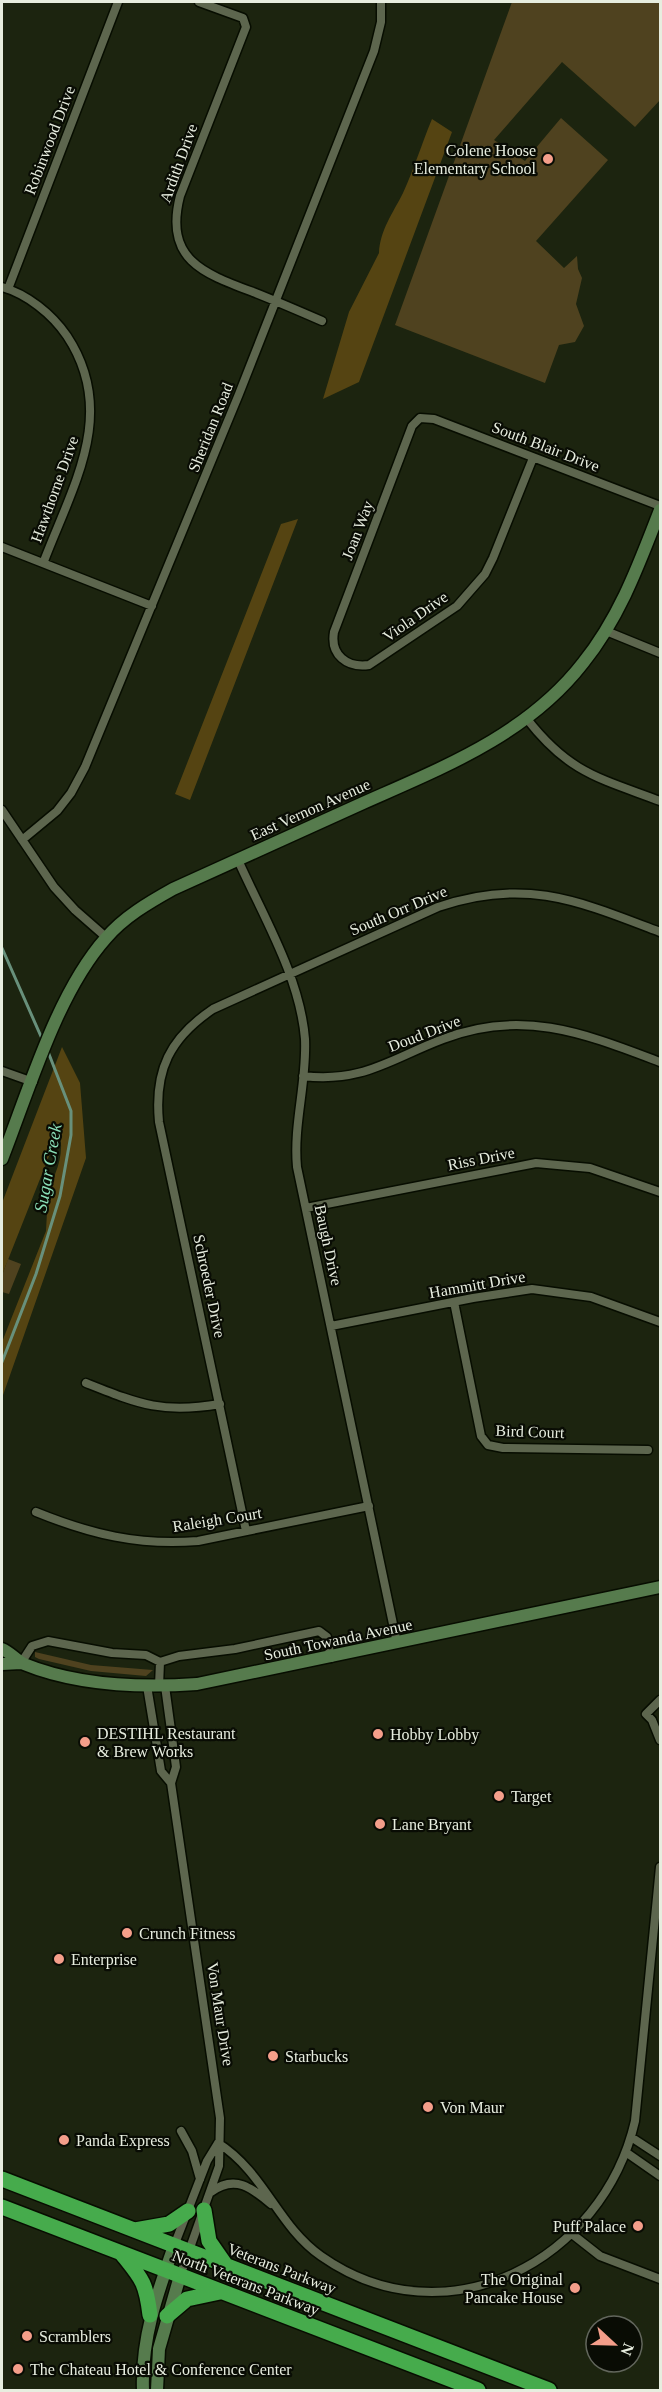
<svg xmlns="http://www.w3.org/2000/svg" width="662" height="2392" viewBox="0 0 662 2392" font-family="Georgia,serif">
  <rect width="100%" height="100%" fill="#1c240f"/>
  <path fill="#4f421f" d="M512 2H660V100L635 127 562 62 494 140 525 161 561 118 608 160 536 241 564 268 577 256 578 269 582 278 576 304 584 326 575 342 559 345 545 383 395 325Z
    M8 1259 21 1264 9 1294 2 1292V1275Z
    M35 1652 91 1665 153 1670 146 1676 91 1671 39 1659 35 1657Z"/>
  <path fill="#554412" d="M432 119 452 132 359 382 323 399 349 312 379 253C380 230 393 213 403 193 414 169 422 143 432 119Z
    M298 519 190 800 175 794 281 524Z
    M62 1047 80 1083 86 1158 2 1398V1342L46 1231 47 1212 43 1200C54 1177 66 1157 59 1131L2 1275V1203Z"/>
  <g fill="none" stroke-linecap="round" stroke-linejoin="round">
    <path stroke="#68907b" stroke-width="3" d="M2 948 43 1041
      M2 1362 36 1274 60 1196 71 1135V1111L47 1049"/>
    <g stroke="#070d00" stroke-width="11">
      <path id="street" d="M199 2 243 18 246 27 180 196C164 259 202 273 253 292 276 301 299 311 322 321
        M2 287C27 294 52 314 67 336 118 413 73 485 44 561
        M8 289 118 2
        M533 458 493 558 485 574 457 606 369 665C347 668 330 655 334 632L412 426 420 418 434 419 660 506
        M2 547 152 606
        M606 631 660 653
        M527 719C569 773 599 778 660 801
        M2 810 54 887 75 910 107 938
        M22 840 57 811 71 793 85 767 239 394 374 51 381 22V2
        M238 860C263 916 300 977 305 1039 307 1083 293 1124 297 1167L397 1643
        M2 1071 33 1082
        M303 1076C363 1083 390 1059 443 1039 523 1008 586 1034 660 1062
        M306 1208 536 1163 590 1168 660 1192
        M454 1302 481 1436 488 1445 503 1448 648 1450
        M331 1326 473 1298 532 1289 591 1297 660 1322
        M86 1383C139 1404 162 1414 220 1404
        M36 1512C90 1534 139 1546 198 1541L369 1506
        M246 1531 159 1122C154 1070 170 1038 213 1009L438 907C525 877 579 901 660 932
        M21 1663 32 1646 48 1641 112 1653 146 1655 160 1662 179 1656 235 1649 319 1631 327 1637 331 1658
        M147 1686 161 1771 171 1783
        M159 1686 160 1662
        M165 1686 176 1767 171 1783 220 2118 219 2166 180 2276
        M660 1700 646 1714 652 1720 660 1740
        M181 2131 192 2151 200 2179
        M631 2137 660 2156
        M218 2143C265 2173 277 2225 321 2256 446 2344 603 2260 635 2121L660 1867
        M627 2153 660 2176
        M211 2192C235 2174 252 2188 271 2204
        M572 2234 600 2256 660 2279
        M174 2246 207 2161 218 2143"/>
    </g>
    <g stroke="#070d00" stroke-width="15">
      <path id="secondary" d="M2 1159C29 1090 57 993 106 938 124 917 148 903 173 889 236 860 300 832 363 803 444 767 527 735 583 663 620 617 639 564 660 510
        M2 1649C10 1652 16 1660 24 1664 78 1686 140 1688 197 1684L660 1587
        M2 1664 21 1663
        M143 2390C141 2339 157 2294 174 2246
        M157 2390 159 2349 180 2276"/>
    </g>
    <g stroke="#070d00" stroke-width="18">
      <path id="highway" d="M2 2179 549 2390
        M2 2207 478 2390
        M204 2210 209 2241 225 2264
        M135 2230 169 2224 188 2211
        M122 2254C142 2279 146 2282 150 2315
        M167 2316 187 2299 220 2292"/>
    </g>
    <use href="#street" stroke="#5d664e" stroke-width="8"/>
    <use href="#secondary" stroke="#567b4d" stroke-width="12"/>
    <use href="#highway" stroke="#46ab4c" stroke-width="15"/>
  </g>
  <g fill="#f49e8a" stroke="#090c04" stroke-width="2">
    <circle cx="548" cy="159" r="6"/>
    <circle cx="378" cy="1734" r="6"/>
    <circle cx="85" cy="1742" r="6"/>
    <circle cx="499" cy="1796" r="6"/>
    <circle cx="380" cy="1824" r="6"/>
    <circle cx="127" cy="1933" r="6"/>
    <circle cx="59" cy="1959" r="6"/>
    <circle cx="273" cy="2056" r="6"/>
    <circle cx="428" cy="2107" r="6"/>
    <circle cx="64" cy="2140" r="6"/>
    <circle cx="638" cy="2226" r="6"/>
    <circle cx="575" cy="2288" r="6"/>
    <circle cx="27" cy="2336" r="6"/>
    <circle cx="18" cy="2369" r="6"/>
  </g>
  <g text-anchor="middle" stroke-width="4.5" stroke-linejoin="round" paint-order="stroke">
    <g font-size="16" fill="#e7eddf" stroke="#090c04">
      <text transform="translate(49 140) rotate(-69)" y="6">Robinwood Drive</text>
      <text transform="translate(178 163) rotate(-70)" y="6">Ardith Drive</text>
      <text transform="translate(210 427) rotate(-68)" y="6">Sheridan Road</text>
      <text transform="translate(546 446) rotate(21)" y="6">South Blair Drive</text>
      <text transform="translate(54 489) rotate(-70)" y="6">Hawthorne Drive</text>
      <text transform="translate(357 530) rotate(-69)" y="6">Joan Way</text>
      <text transform="translate(415 616) rotate(-35)" y="6">Viola Drive</text>
      <text transform="translate(310 809) rotate(-24)" y="6">East Vernon Avenue</text>
      <text transform="translate(398 910) rotate(-23)" y="6">South Orr Drive</text>
      <text transform="translate(424 1033) rotate(-21)" y="6">Doud Drive</text>
      <text transform="translate(481 1158) rotate(-11)" y="6">Riss Drive</text>
      <text transform="translate(329 1245) rotate(78)" y="6">Baugh Drive</text>
      <text transform="translate(477 1284) rotate(-10)" y="6">Hammitt Drive</text>
      <text transform="translate(210 1286) rotate(78)" y="6">Schroeder Drive</text>
      <text transform="translate(530 1431) rotate(2)" y="6">Bird Court</text>
      <text transform="translate(217 1519) rotate(-9)" y="6">Raleigh Court</text>
      <text transform="translate(338 1639) rotate(-12)" y="6">South Towanda Avenue</text>
      <text transform="translate(221 2014) rotate(81)" y="6">Von Maur Drive</text>
      <text transform="translate(282 2268) rotate(21)" y="6">Veterans Parkway</text>
      <text transform="translate(246 2282) rotate(21)" y="6">North Veterans Parkway</text>
    </g>
    <g font-size="16" fill="#e7eddf" stroke="#090c04" text-anchor="start">
      <text x="536" y="156" text-anchor="end">Colene Hoose<tspan x="536" dy="18">Elementary School</tspan></text>
      <text x="97" y="1739">DESTIHL Restaurant<tspan x="97" dy="18">&amp; Brew Works</tspan></text>
      <text x="390" y="1740">Hobby Lobby</text>
      <text x="511" y="1802">Target</text>
      <text x="392" y="1830">Lane Bryant</text>
      <text x="139" y="1939">Crunch Fitness</text>
      <text x="71" y="1965">Enterprise</text>
      <text x="285" y="2062">Starbucks</text>
      <text x="440" y="2113">Von Maur</text>
      <text x="76" y="2146">Panda Express</text>
      <text x="626" y="2232" text-anchor="end">Puff Palace</text>
      <text x="563" y="2285" text-anchor="end">The Original<tspan x="563" dy="18">Pancake House</tspan></text>
      <text x="39" y="2342">Scramblers</text>
      <text x="30" y="2375">The Chateau Hotel &amp; Conference Center</text>
    </g>
    <g font-size="18" font-style="italic" fill="#8be0b9" stroke="#090c04">
      <text transform="translate(48 1168) rotate(-80)" y="6">Sugar Creek</text>
    </g>
  </g>
  <rect width="662" height="2392" fill="none" stroke="#e7eddf" stroke-width="6"/>
  <g transform="translate(614 2344) rotate(112)"><circle r="28" fill="#090c04" stroke="#62665c" stroke-width="1.5"/>
  <path d="M0-4.5L10 22L0 15L-10 22Z" fill="#f49e8a"/>
  <text y="-9" font-size="16" font-weight="bold" text-anchor="middle" fill="#e7eddf">N</text>
  </g>
</svg>
